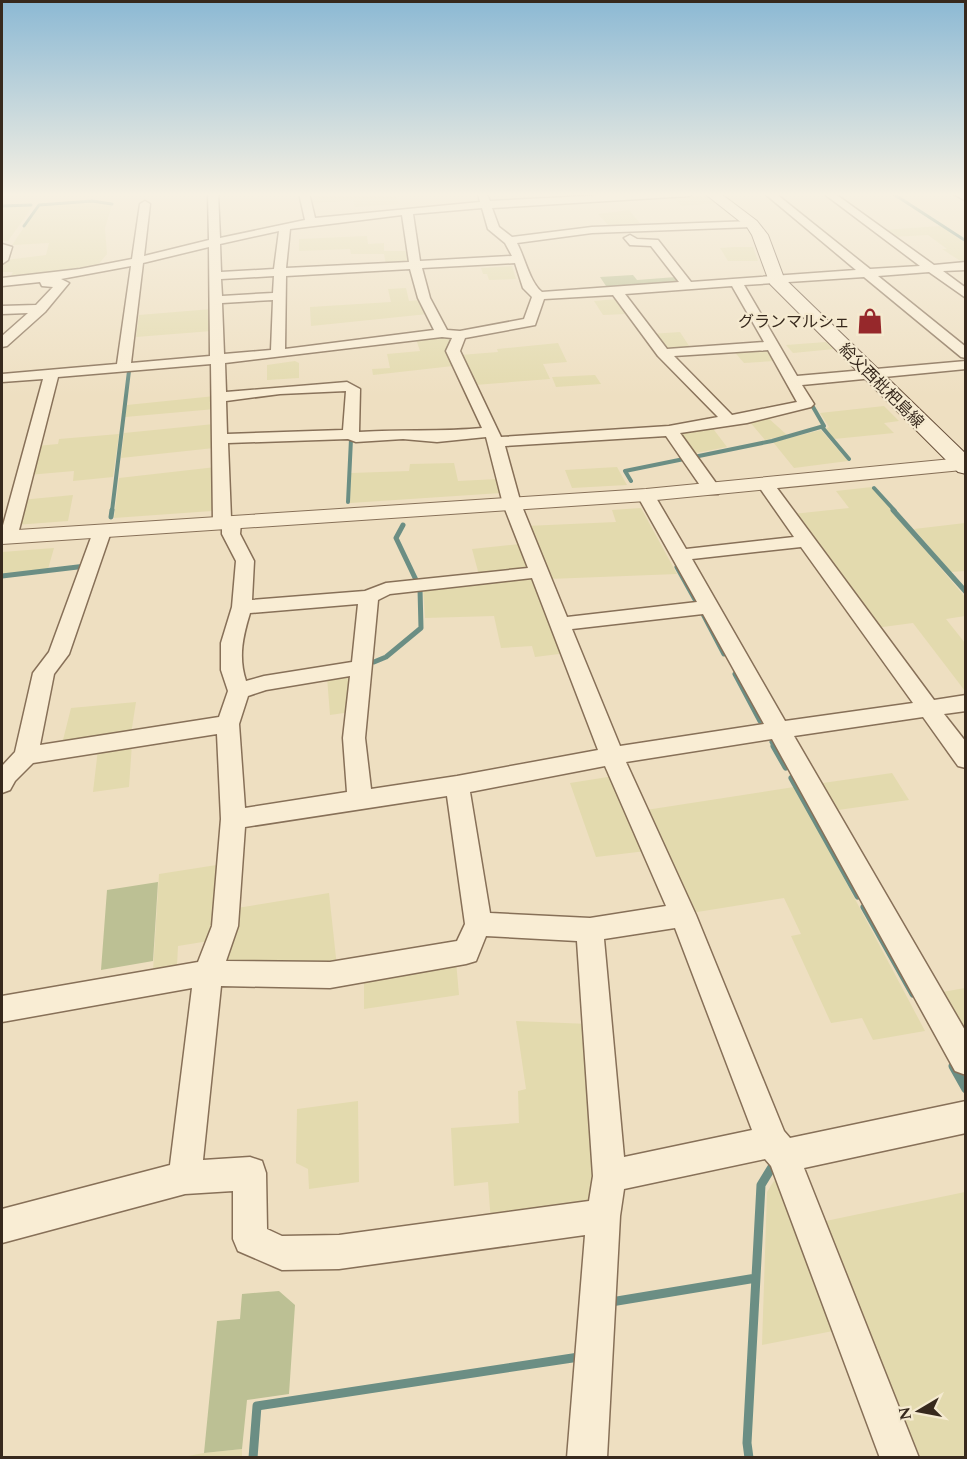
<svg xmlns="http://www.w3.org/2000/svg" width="967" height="1459" viewBox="0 0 967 1459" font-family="Spectral,'Noto Sans JP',serif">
  <rect width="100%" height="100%" fill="#eedfc1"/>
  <path fill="#e3daae" d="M350 193H395L399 204 355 207 353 200 309 204 308 200 316 199 315 195Z
    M697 194 707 196 717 203 682 206 671 195Z
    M91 202 112 205 105 228 107 254 97 266 9 279 13 272H2V265L6 260 46 255 49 243 12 245 39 205Z
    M33 206 8 241H2V207Z
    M629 210 643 227 611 228 598 214Z
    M941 226 965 243V264L942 249H947L928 235 892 237 883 230Z
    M367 236 368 244 384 243V251H410L412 263 386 265 384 254H351L350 249 299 251V239Z
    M734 247H753L758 261H728L720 248Z
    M512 266 516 279 489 280 487 274H483L481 268Z
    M406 288 409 301 421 300 428 314 311 326 310 307 391 302 388 289Z
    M617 299 626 314 603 315 594 301Z
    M212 309V331L136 337 139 315Z
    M680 332 691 349 664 351 650 334Z
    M439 336 449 338 453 366 373 375 372 369 390 368 387 354 420 351 416 339Z
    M826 342 834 349 793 353 786 345Z
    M558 343 567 362 543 364 550 379 475 385 460 355 498 352 497 349Z
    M766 348 774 361 744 363 732 349Z
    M295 361 299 363V378L267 380V365Z
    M595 375 601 384 556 387 552 377Z
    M215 396V409L125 417 127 405Z
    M884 406 899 421 884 423 894 433 834 439 825 429 829 427 820 413Z
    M766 416 787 435 765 440 749 421Z
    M214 424V448L121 458 124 433Z
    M711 426 727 447 691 454 677 433Z
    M821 430 848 461 794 468 773 442Z
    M119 434 113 477 73 481 74 471 28 475 36 446 58 444 59 439Z
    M454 463 458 481 498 479 501 493 350 503 351 473 409 471 410 464Z
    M216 467V509L212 511 114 518 119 478Z
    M617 467 627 485 572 488 565 470Z
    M872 487 965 597V616L946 619 965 643V691L913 623 875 628 793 514 849 508 836 491Z
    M73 495 68 521 15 525 21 500Z
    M641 508 677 574 549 579 526 526 616 522 612 510Z
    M965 523V571L951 572 914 529Z
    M520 544 531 569 479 575 472 549Z
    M54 548 48 569 2 574V552Z
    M533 577 563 651 559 654 535 657 532 646 501 648 494 616 425 618 423 588Z
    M357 672 351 712 330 715 327 677Z
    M136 702 131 734 62 744 71 708Z
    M132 744 129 787 93 792 98 749Z
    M892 773 909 800 831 811 816 784Z
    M614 776 646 851 596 857 570 783Z
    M794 787 830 852 925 1031 873 1040 862 1018 831 1023 791 936 801 934 784 898 691 913 646 810Z
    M223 864 215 940 178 946 177 966 153 971 159 874Z
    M329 893 337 967 225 968 238 927 237 908Z
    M456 961 459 995 364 1009V976Z
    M965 988V1042L937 993Z
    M516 1021 589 1024 598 1166 590 1208 491 1223 488 1182 454 1186 451 1128 519 1123 518 1091 526 1089Z
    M358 1101 359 1182 309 1189 308 1169 296 1163 297 1109Z
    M779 1173 838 1330 762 1345 767 1192Z
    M965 1192V1457H910L816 1223Z
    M242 1449V1457L178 1458 204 1453Z"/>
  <path fill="#bcc094" d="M633 275 637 280 676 277 681 284 608 289 600 277Z
    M158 882 153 961 101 970 107 890Z
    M279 1291 295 1305 289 1394 247 1400 242 1449 204 1453 217 1321 240 1319 242 1294Z"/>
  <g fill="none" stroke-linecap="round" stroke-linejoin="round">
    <path stroke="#6b8e84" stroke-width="3" d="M892 193 966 241
      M2 206 31 205
      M24 226 39 205 92 201 112 204"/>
    <path stroke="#6b8e84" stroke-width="4" d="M822 427 849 459
      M694 457 772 441 824 426 809 400
      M631 481 625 471 684 459
      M874 488 895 511
      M348 502 351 439
      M112 511 129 371"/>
    <path stroke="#6b8e84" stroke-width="5" d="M893 510 966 592
      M111 517 112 510
      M403 525 396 538 417 582
      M677 567 697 603
      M2 576 86 566
      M702 612 724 654
      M374 662 386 657 421 628 420 589
      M735 674 760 721
      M772 742 775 747"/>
    <path stroke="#6b8e84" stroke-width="7" d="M774 746 786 767
      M792 778 858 896
      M864 907 913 994"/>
    <path stroke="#6b8e84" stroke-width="9" d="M953 1066 966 1089
      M611 1302 756 1278
      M253 1458 257 1406 579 1357
      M749 1458 747 1443 761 1185 772 1167"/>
    <g stroke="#877058" stroke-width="3">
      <path id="minor" d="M208 193H218L220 238 305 220 299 193H309L315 218 480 202 478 193H486L490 201 644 193H694L689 196 492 208 499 227 512 237 592 227 752 221 757 224 752 227 592 233 517 243C525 258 530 283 542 292L679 282 651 246 630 245 624 238 630 235 637 239 658 240 691 282 856 270 764 193H775L870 269 920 266 823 193H834L934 265 966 262V270L943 271 966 288V298L929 272 878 276 966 347V358L961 357 864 277 744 285 797 376 966 361V369L802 385 814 404 811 407 747 423 680 433 721 490 718 494H706L666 436 505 446 521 504 567 617 697 602 637 495 640 491H652L686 549 794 537 757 484 765 479 771 480 934 700 966 695V711L944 714 966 742V768L958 766 923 717 794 736 966 1032V1075L955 1071 772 739 626 762 696 915 784 1131 790 1138 966 1101V1133L804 1168 919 1458H880L771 1166 765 1159 624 1189 620 1216 607 1458H567L585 1235 339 1269 282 1270 238 1251 233 1239V1191L185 1194 2 1243V1209L170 1165 192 988 2 1022V996L198 962 212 926 221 819 217 734 33 763 15 781 10 790 2 793V766L15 752 33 673 49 652 93 532 96 528H108L111 532 69 654 54 674 40 745 219 717 228 691 221 670V643L232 607 236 561 222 534V529L216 528 213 524 211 364 58 377 17 538 14 542H2V529L43 379 2 382V374L117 364 131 266 61 279 69 283 45 312 7 346 2 347V336L28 313 2 314V306L36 305 53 287 42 286 40 282 2 286V278L80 269 132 259 140 204 145 201 150 204 144 256 209 240ZM482 208 488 229 505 243 512 256 420 261 413 214ZM402 215 409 262 286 268 290 229ZM279 231 274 269 221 272 220 244ZM209 247 210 356 131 363 143 263ZM515 263 523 288 532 297 524 319 460 331 447 330 430 298 422 268ZM410 269 418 298 434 330 285 349 286 276ZM274 276 273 293 222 296 221 279ZM732 286 764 342 667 349 625 294ZM613 295 658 356 718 417 669 426 501 437 460 351 465 338 535 325 544 299ZM273 300 271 350 224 354 222 303ZM442 337 452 338 446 351 482 428C440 432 400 429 359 432L360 389 347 382 226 392 225 363ZM768 350 797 402 732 415 674 356ZM346 391 343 430 227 434 226 401 280 394ZM486 437 503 504 528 568 386 583 365 591 252 600 254 561 240 534 241 523 238 519 231 518 228 443 348 439 356 442 403 439 437 442ZM801 547 913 703 785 721 692 559ZM532 578 598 750 457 776 371 789 365 738 378 600 390 594ZM358 604 352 662 264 676 246 681C238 657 243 636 250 613ZM703 614 764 724 620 746 572 629ZM350 676 343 738 347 792 245 808 239 724 248 696 266 690ZM605 766 666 906 590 918 490 913 470 792ZM447 796 465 924 457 941 330 962 226 961 238 926 245 827ZM675 928 752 1130 624 1157 604 939ZM486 936 577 941 593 1176 589 1201 339 1235 282 1236 267 1229 266 1173 262 1161 250 1157 203 1160 221 986 330 988 466 964 476 961Z
        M952 193 966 194V201Z
        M2 244 12 247 8 260 2 264Z"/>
    </g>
    <g stroke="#877058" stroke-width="2">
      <path id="tertiary" d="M962 458 966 459V469L962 470 646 501 2 544V531L646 489Z"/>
    </g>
    <g stroke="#69513c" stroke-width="2">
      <path id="secondary" d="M704 193H720L757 221 768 235 784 278 966 454V474L958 472 770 284 752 235 747 227Z"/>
    </g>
    <use href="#minor" fill="#f9edd4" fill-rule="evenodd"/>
    <use href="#tertiary" fill="#f9edd4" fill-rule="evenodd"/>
    <use href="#secondary" fill="#f9edd4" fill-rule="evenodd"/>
  </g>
  <linearGradient id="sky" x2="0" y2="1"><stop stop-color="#8cb9d4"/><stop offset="0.49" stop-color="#f7f1e3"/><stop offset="1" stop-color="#f7f1e3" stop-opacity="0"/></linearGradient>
  <rect width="967" height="397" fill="url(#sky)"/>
  <defs>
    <g id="shop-bare" transform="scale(2.07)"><path d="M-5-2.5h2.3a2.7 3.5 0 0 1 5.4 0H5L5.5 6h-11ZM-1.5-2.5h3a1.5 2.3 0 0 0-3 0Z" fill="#96282b" stroke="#f5ead0" stroke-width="2.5" paint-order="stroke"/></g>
  </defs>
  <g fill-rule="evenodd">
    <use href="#shop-bare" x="870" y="321"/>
  </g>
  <g text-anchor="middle" stroke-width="4.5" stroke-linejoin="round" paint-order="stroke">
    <g font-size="16" fill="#37291d" stroke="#f5ead0" text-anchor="end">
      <text x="850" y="327">グランマルシェ</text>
    </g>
    <g font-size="16" fill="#37291d" stroke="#f5ead0">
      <text transform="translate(882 385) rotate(45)" y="6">給父西枇杷島線</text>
    </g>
  </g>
  <rect width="967" height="1459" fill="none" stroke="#37291d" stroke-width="6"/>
  <g transform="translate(919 1411) rotate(260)" stroke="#f5ead0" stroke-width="4.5" paint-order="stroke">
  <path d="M0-4.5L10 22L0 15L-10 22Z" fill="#37291d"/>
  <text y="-9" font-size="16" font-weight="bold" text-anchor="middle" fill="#37291d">N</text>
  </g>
</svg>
